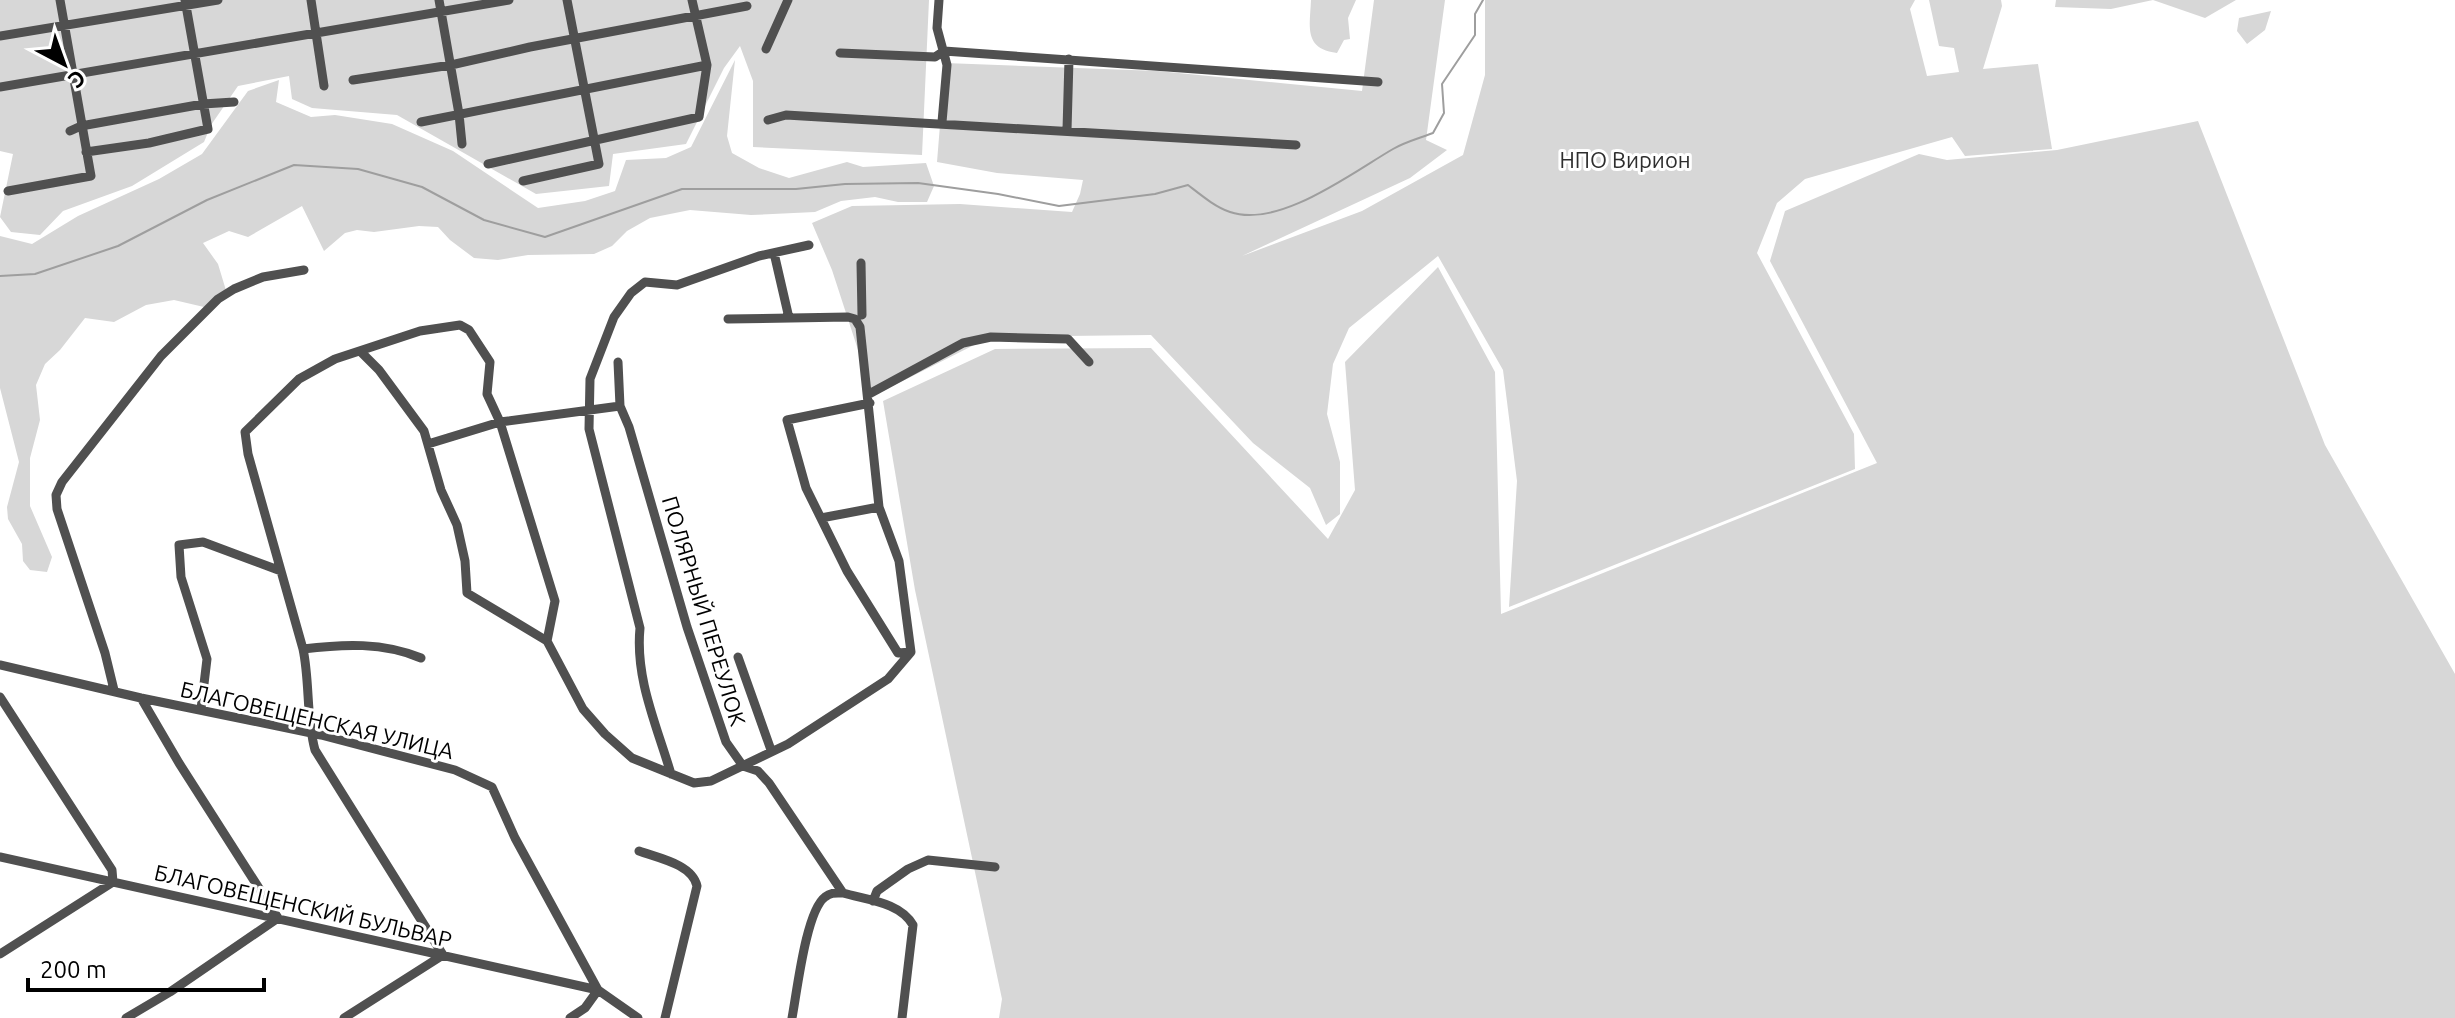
<svg xmlns="http://www.w3.org/2000/svg" width="2455" height="1018" viewBox="0 0 2455 1018" font-family="Ubuntu,sans-serif">
  <rect width="100%" height="100%" fill="#fff"/>
  <path fill="#d7d7d7" d="M0 0H929L922 155 753 147V81L740 46 724 68 686 144 613 154 609 186 536 194 397 115 312 108 292 99 289 76 238 86 211 125 204 142 132 186 63 211 40 235 11 232 0 217 13 154 0 151Z
    M1311 0H1356L1348 18 1350 39 1344 40 1337 53C1303 49 1310 26 1311 0Z
    M1374 0H1445L1426 140 1447 150 1410 178 1242 256 1362 211 1463 155 1485 75V0H1915L1910 9 1927 76 1959 72 1954 48 1939 46 1929 0H2001L2002 6 1983 69 2038 64 2052 149 1965 156 1952 137 1805 179 1777 203 1757 253 1854 434 1855 469 1509 607 1517 481 1503 370 1438 256 1349 328 1333 364 1327 414 1340 462V514L1326 525 1310 488 1253 443 1151 335 1065 336 980 342 873 396 832 270 812 223 852 206 960 204 1072 212 1080 194 1083 180 997 173 937 162 945 63 1158 71 1362 91Z
    M2056 0H2236L2205 18 2153 0 2111 9 2055 7Z
    M2271 11 2265 30 2247 44 2237 31 2239 18Z
    M735 60 727 136 732 153 759 168 789 178 847 162 863 167 926 163 934 186 927 202H898L875 197 841 201 815 212 751 215 690 210 650 218 627 231 612 246 594 254 528 255 498 260 474 258 450 240 438 227 419 226 374 232 357 230 345 233 324 251 302 206 248 237 229 231 203 243 218 264 228 297 204 307 174 300 146 305 114 322 85 318 60 350 45 364 36 385 40 420 30 458V506L52 557 47 572 30 570 23 561 22 544 8 519 7 507 19 462 0 388V236L32 244 78 216 159 179 202 154 248 91 279 80 276 102 311 117 335 115 392 124 453 151 538 208 585 201 615 191 626 160 666 158 691 147Z
    M2198 121 2325 445 2455 674V1018H999L1002 999 915 590 883 401 995 349 1151 348 1328 539 1355 490 1345 362 1438 267 1495 372 1501 614 1877 463 1770 261 1785 211 1919 154 1947 160 2057 150Z"/>
  <g fill="none" stroke-linecap="round" stroke-linejoin="round">
    <path stroke="#9e9e9e" stroke-width="2" d="M0 276 35 274 118 246 207 200 294 165 358 169 422 187 484 220 545 237 682 189H796L845 184 918 183 998 194 1059 206 1155 194 1188 185C1201 195 1215 207 1230 212 1279 229 1353 172 1393 149 1405 142 1420 138 1433 133L1444 113 1442 84 1475 35V14L1483 0"/>
    <path stroke="#505050" stroke-width="9" d="M311 0 324 86
      M439 0 459 114 462 144
      M939 0 937 28 947 65 942 122
      M0 36 218 0
      M766 49 788 0
      M840 53 935 57 944 51 1378 82
      M353 80 451 65 530 47 747 6
      M0 87 509 0
      M768 120 786 115 1296 145
      M421 122 707 65
      M1067 130 1069 59
      M70 131 81 126 203 104 234 102
      M86 152 149 143 208 129 185 0
      M488 164 699 117 707 65 692 0
      M523 181 599 164 567 0
      M8 191 91 176 60 0
      M774 253 789 318
      M861 263 862 315
      M361 352 379 370 424 431 441 490 457 525 465 561 467 593 547 641 583 709 605 734 632 758 694 783 711 781 788 744 888 679 911 652 899 561 879 507 860 327 855 319 848 317 728 319
      M618 362 620 406
      M869 394 963 343 991 337 1068 339 1089 362
      M870 403 787 420 806 488 847 571 898 653 911 652
      M428 444 500 422 620 406 629 427 687 627 726 742 743 766 758 771 769 783 843 893C867 900 900 902 913 925L902 1018
      M821 518 879 507
      M303 649C343 644 383 642 421 658
      M738 657 771 750
      M0 665 141 698 321 735 455 770 492 787 515 838 598 990
      M114 690 105 653 57 509 56 495 62 482 161 356 218 299 234 289 263 277 304 270
      M0 697 112 870 113 882 0 954
      M201 709 207 659 181 577 179 545 203 542 281 571
      M671 774C657 726 635 679 640 628L589 429 590 379 614 317 631 293 645 282 677 285 759 256 809 245
      M639 851C658 858 692 864 697 886L665 1018
      M0 857 598 990 638 1018
      M873 901 877 891 908 869 928 860 995 867
      M126 1018 170 992 278 918 179 763 141 698
      M344 1018 443 955 315 750C306 717 310 682 303 649L248 454 245 432 299 379 335 359 420 331 460 325 469 330 490 362 487 394 500 422 555 601 547 641
      M570 1018 585 1008 598 990
      M792 1018C797 992 806 911 825 897 831 892 836 893 843 893"/>
  </g>
  <g text-anchor="middle" stroke-width="6" stroke-linejoin="round" paint-order="stroke">
    <g font-size="22" fill="#2e2e2e" stroke="#fff">
      <text x="1625" y="168">НПО Вирион</text>
    </g>
    <g font-size="22" fill="#000" stroke="#fff">
      <text transform="translate(704 611) rotate(73)" y="8">ПОЛЯРНЫЙ ПЕРЕУЛОК</text>
      <text transform="translate(317 720) rotate(13)" y="8">БЛАГОВЕЩЕНСКАЯ УЛИЦА</text>
      <text transform="translate(303 906) rotate(13)" y="8">БЛАГОВЕЩЕНСКИЙ БУЛЬВАР</text>
    </g>
  </g>
  <g transform="translate(64 64) rotate(139)" stroke="#ffffff" stroke-width="6" paint-order="stroke">
  <path d="M0-6L14 30L0 20L-14 30Z" fill="#000000"/>
  <text y="-12" font-size="22" font-weight="bold" text-anchor="middle" fill="#000000">С</text>
  </g>
  <path d="M28 978v12h236v-12" fill="none" stroke="#000000" stroke-width="4"/>
  <text x="40" y="978" font-size="24" fill="#000000" stroke="#ffffff" stroke-width="6" paint-order="stroke">200 m</text>
</svg>
